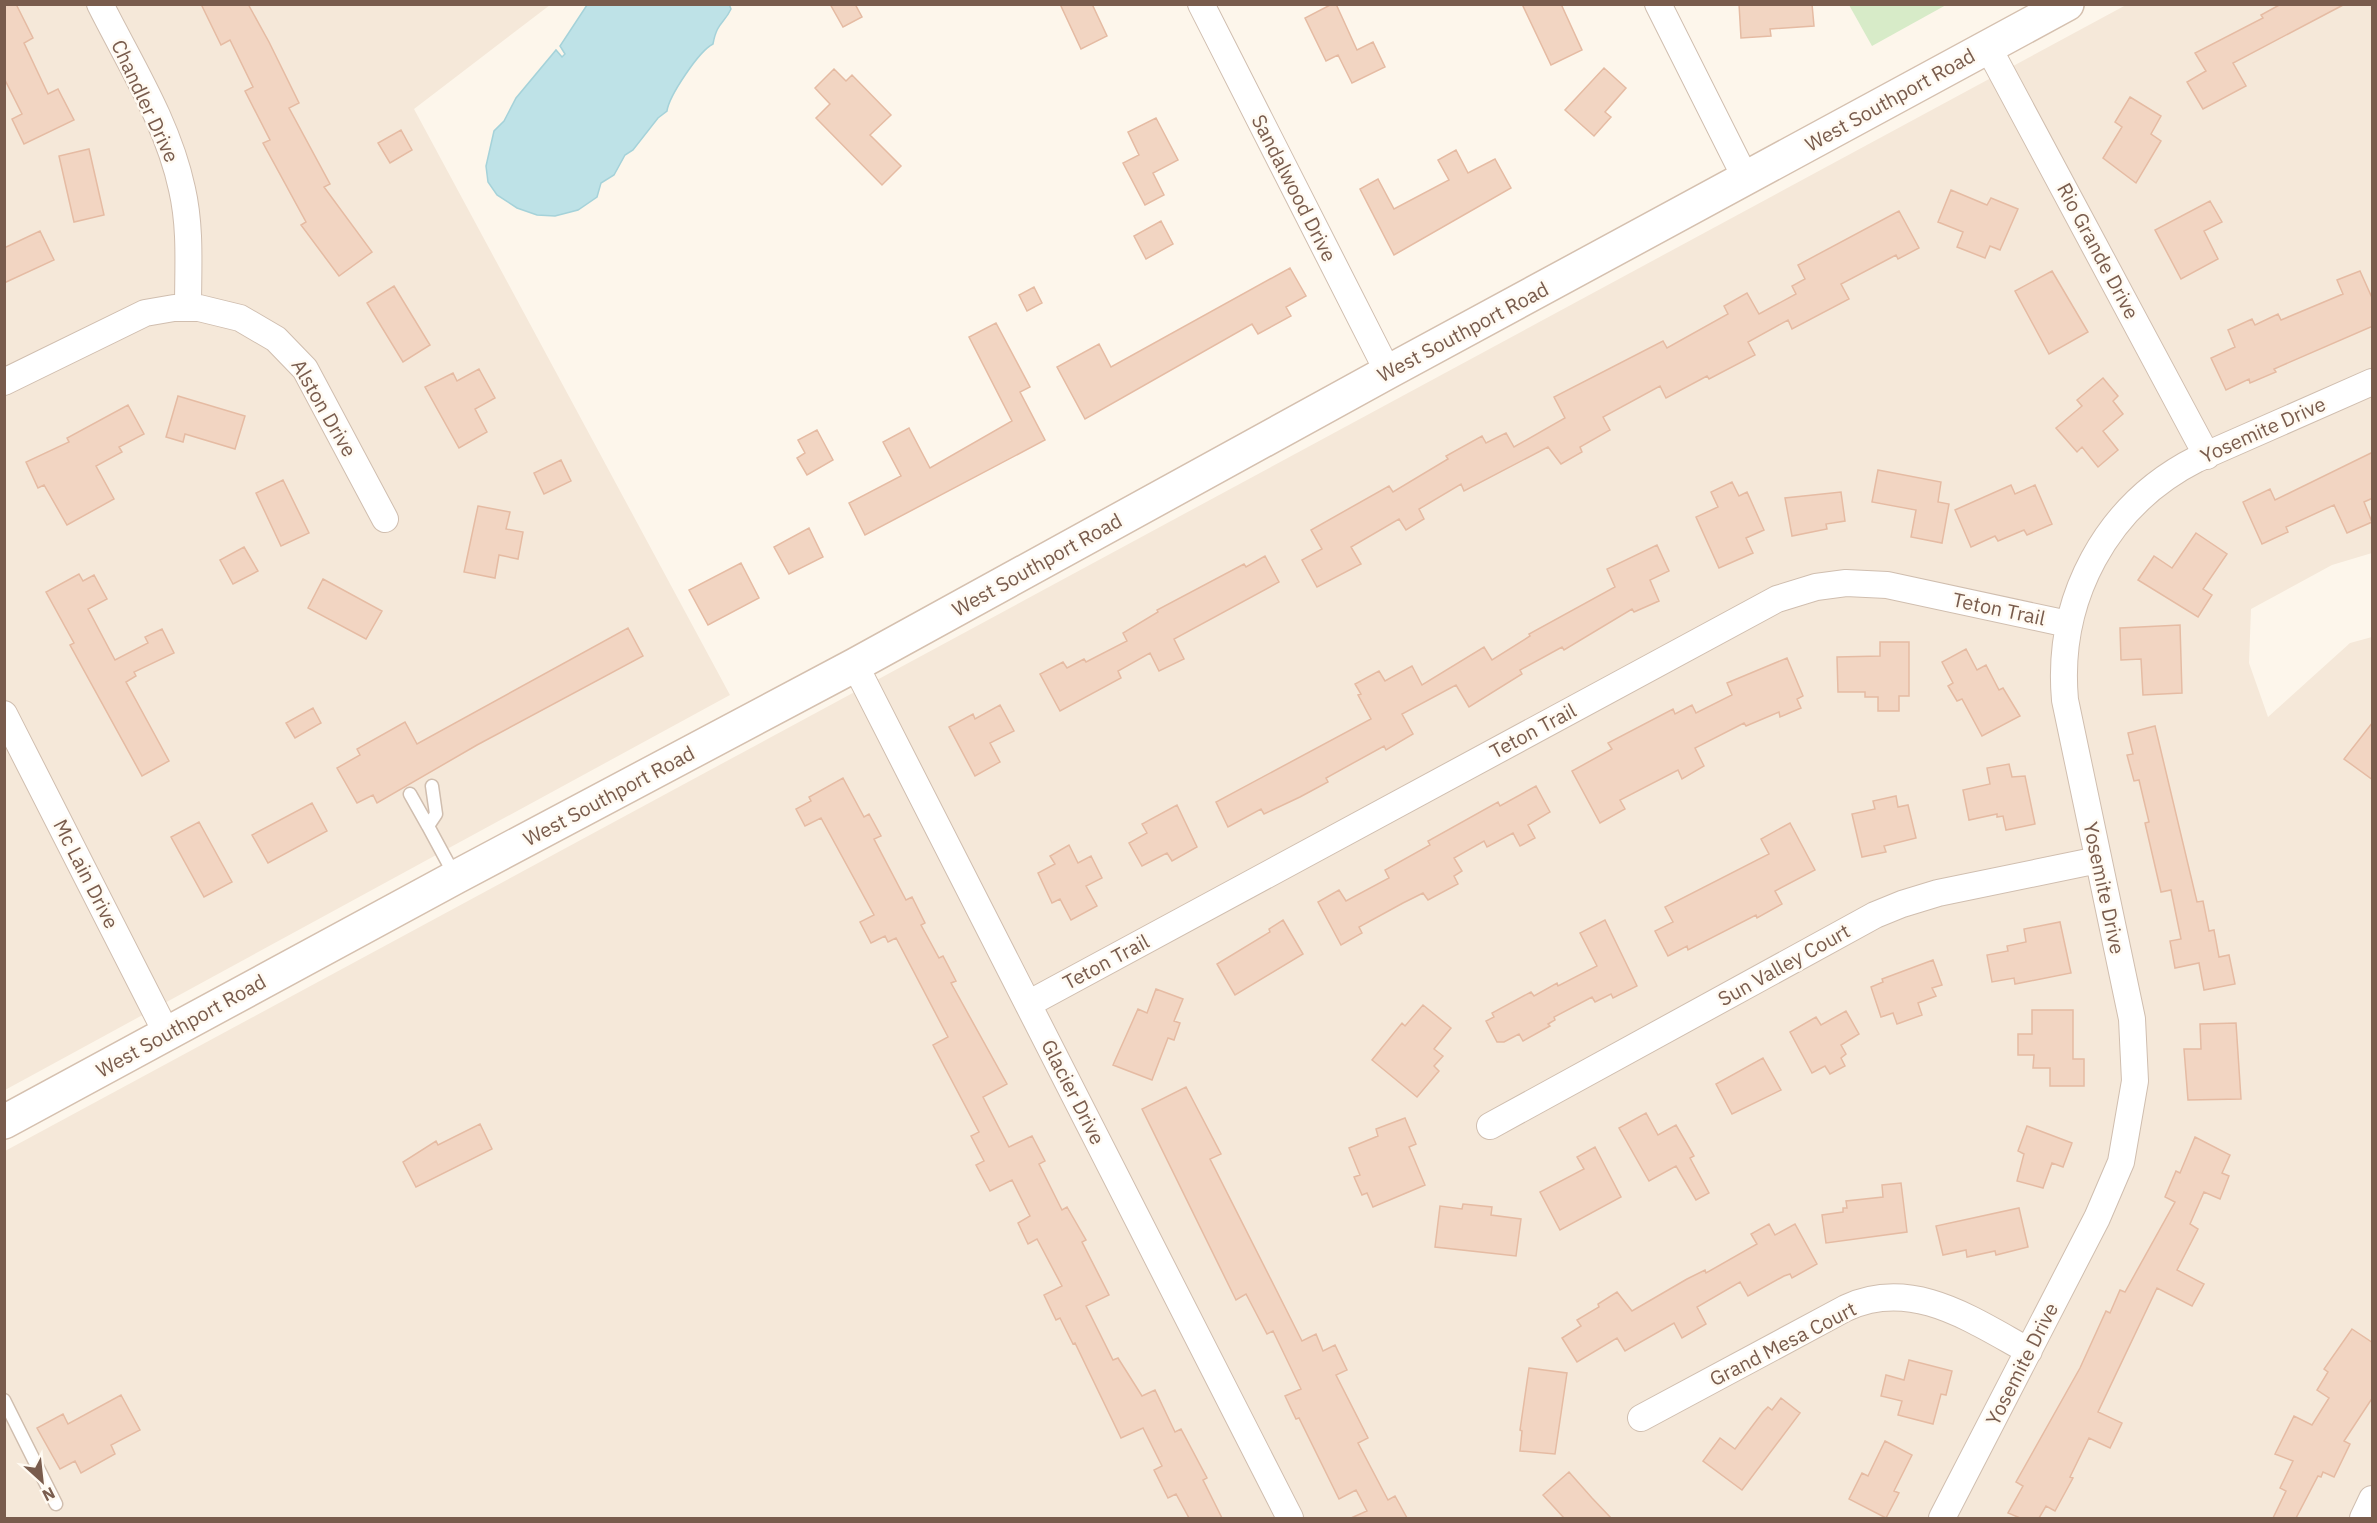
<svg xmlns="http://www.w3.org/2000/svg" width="2377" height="1523" viewBox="0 0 2377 1523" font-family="'IBM Plex Sans',sans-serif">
  <rect width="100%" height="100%" fill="#fdf6eb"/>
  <path fill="#f5e8d9" d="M5 5H550L414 109 730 695 5 1090Z
    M2126 5H2372V553L2332 565 2251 609 2249 663 2268 717 2350 643 2372 637V1518H5V1151Z"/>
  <path fill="#d7ebc8" d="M1849 5H1946L1872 46Z"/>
  <path fill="#bee2e7" stroke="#a5d2d9" stroke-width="1.5" d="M587 5 729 4 731 9C724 24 717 22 713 44 699 51 669 96 667 111L658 118 633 150 625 155 614 175 601 183 597 197 578 210 555 216 537 215 517 208 497 195 488 182 486 166 494 131 504 121 516 98 556 50 562 57 565 54 560 46Z"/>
  <path fill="#f2d5c2" stroke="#e5bba3" stroke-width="1.5" d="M4 4H16L33 38 24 43 48 94 58 89 74 120 24 144 12 119 22 114 4 78Z
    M201 4H248L269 42 299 103 289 108 330 184 324 187 372 252 339 276 301 225 306 222 263 143 270 140 245 91 253 87 230 40 221 45Z
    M830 4H855L862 17 843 27Z
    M1060 4H1092L1107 36 1081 49Z
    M1332 4H1336L1357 50 1373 42 1385 67 1352 83 1338 55 1326 61 1305 18Z
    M1522 4H1561L1582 50 1551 65Z
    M1739 4H1812L1814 26 1770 29 1771 36 1741 38Z
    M2281 4H2345L2233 63 2246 86 2203 109 2187 82 2206 71 2195 53 2263 18 2261 15Z
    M1604 68 1626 88 1605 112 1611 117 1594 136 1565 110Z
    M834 69 846 81 852 75 891 115 870 135 901 166 882 185 816 118 830 104 815 88Z
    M2130 97 2161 116 2151 134 2161 141 2136 183 2103 158 2122 127 2115 122Z
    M1156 118 1178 160 1153 173 1164 195 1145 205 1123 163 1139 155 1128 132Z
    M401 130 412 150 390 163 378 143Z
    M89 149 104 215 74 222 59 156Z
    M1456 150 1468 173 1495 159 1511 188 1394 255 1360 189 1378 179 1394 209 1449 180 1438 160Z
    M1951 190 1987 205 1991 198 2018 209 2000 250 1990 246 1985 258 1957 247 1963 232 1938 222Z
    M2210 201 2222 222 2204 231 2218 259 2181 279 2155 230Z
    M1899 211 1919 248 1898 259 1896 255 1841 284 1849 299 1792 329 1788 320 1748 342 1755 355 1709 379 1707 376 1666 398 1660 386 1603 417 1610 430 1580 447 1582 452 1561 464 1548 447 1464 491 1461 484 1419 509 1424 519 1406 530 1399 519 1351 547 1361 564 1317 587 1302 560 1322 549 1311 530 1389 486 1393 492 1448 459 1446 456 1482 436 1486 443 1506 433 1514 447 1565 418 1554 397 1663 341 1667 348 1728 314 1724 306 1747 293 1759 314 1796 294 1792 286 1805 279 1798 265Z
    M1161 221 1173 244 1146 259 1134 236Z
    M40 231 54 260 4 283V248Z
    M1290 268 1306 296 1286 307 1291 316 1258 334 1252 324 1085 419 1057 367 1099 344 1111 367Z
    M2052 271 2088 332 2049 354 2015 291Z
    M2360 271 2373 300V326L2274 369 2276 372 2250 383 2249 379 2226 390 2211 358 2235 347 2228 330 2252 319 2255 325 2278 314 2281 320 2343 294 2337 280Z
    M394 286 430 345 403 362 367 303Z
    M1034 287 1042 303 1027 311 1019 295Z
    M996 323 1030 387 1020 392 1045 440 865 535 849 503 901 476 883 442 909 428 930 468 1012 421 969 337Z
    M479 369 495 398 475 409 487 432 459 448 425 387 453 373 457 381Z
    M2103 378 2118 396 2113 401 2123 414 2103 431 2118 450 2098 467 2082 447 2077 452 2056 428 2082 406 2077 400Z
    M178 396 245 416 235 449 185 434 183 442 166 437Z
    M128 405 144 434 119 447 122 452 96 466 114 499 67 525 44 485 38 488 26 462 69 442 67 438Z
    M817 430 833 460 807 475 797 458 805 453 798 440Z
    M2373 452V498L2364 502 2372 522 2347 533 2334 505 2286 527 2288 532 2262 544 2243 502 2270 489 2275 500Z
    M561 460 571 481 544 494 534 473Z
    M1878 470 1941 482 1938 502 1949 504 1942 543 1911 537 1916 510 1872 502Z
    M283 480 309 533 281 546 256 493Z
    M1732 482 1739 496 1747 492 1764 530 1746 538 1753 553 1719 568 1696 517 1718 507 1711 492Z
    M2011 485 2015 494 2035 485 2052 524 2027 535 2024 530 1998 541 1995 536 1971 547 1955 510Z
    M1841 492 1845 521 1826 524 1827 529 1792 536 1785 498Z
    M478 506 510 512 506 529 523 532 518 559 499 555 495 578 464 572Z
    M809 528 823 557 789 574 774 547Z
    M2196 533 2227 554 2203 589 2212 595 2198 617 2138 580 2154 556 2172 568Z
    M1657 545 1669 571 1650 580 1659 601 1634 612 1632 609 1564 650 1562 647 1520 670 1522 674 1469 707 1456 685 1402 714 1413 734 1386 750 1384 746 1326 778 1328 782 1300 797 1264 814 1261 809 1228 827 1216 802 1371 719 1358 695 1361 694 1355 684 1379 671 1385 681 1412 666 1422 685 1484 647 1492 660 1530 636 1529 634 1615 587 1607 569Z
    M244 547 258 571 233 584 220 560Z
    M1265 556 1279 582 1174 639 1184 659 1159 671 1150 653 1118 671 1121 678 1060 711 1040 674 1063 662 1067 668 1084 659 1086 662 1127 641 1123 633 1158 612 1157 610 1244 564 1246 567Z
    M741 563 759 598 708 625 689 590Z
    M79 574 83 581 94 575 107 599 88 609 115 660 148 643 145 637 162 629 174 653 134 672 136 676 126 682 169 761 142 776 70 645 74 643 46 592Z
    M323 579 382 611 366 639 308 608Z
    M2180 625 2182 693 2143 695 2141 659 2121 660 2120 628Z
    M628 628 643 656 477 745 377 803 373 795 357 803 337 768 360 755 357 749 405 722 417 744Z
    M1880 642H1909V696H1899V711H1878V697H1865V692H1838L1837 657 1880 656Z
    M1966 649 1977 670 1986 665 1999 690 2003 688 2020 716 1982 736 1962 699 1957 701 1948 686 1953 683 1942 662Z
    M1787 658 1803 696 1797 699 1801 708 1780 717 1779 712 1746 726 1744 723 1695 748 1704 766 1682 779 1678 770 1620 800 1625 809 1600 823 1572 771 1612 749 1608 743 1673 709 1675 714 1692 705 1696 713 1732 695 1727 683Z
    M1000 705 1014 731 990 743 1000 762 975 776 949 727 973 714 975 719Z
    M313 708 321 723 295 738 286 723Z
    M2373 722V780L2344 759Z
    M2155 726 2197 902 2203 901 2209 931 2214 930 2219 957 2229 955 2235 984 2204 990 2199 963 2175 968 2170 941 2181 939 2171 890 2161 892 2145 823 2149 822 2139 780 2134 781 2127 755 2133 754 2128 733Z
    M2009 764 2012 777 2025 776 2035 824 2006 830 2003 816 1997 817V814L1969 820 1963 790 1990 784 1987 768Z
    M843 778 864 817 869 814 881 836 874 839 906 900 912 897 925 923 921 925 939 958 943 956 956 981 951 983 1007 1084 983 1097 1009 1147 1032 1136 1045 1161 1039 1164 1062 1210 1067 1207 1086 1240 1082 1242 1109 1295 1086 1306 1113 1360 1118 1358 1142 1396 1155 1390 1175 1432 1181 1429 1207 1478 1203 1480 1222 1518H1189L1176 1494 1168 1498 1154 1470 1162 1466 1143 1428 1121 1438 1075 1343 1073 1344 1060 1318 1056 1320 1044 1295 1062 1286 1037 1239 1028 1244 1018 1223 1030 1216 1012 1180 990 1191 976 1165 984 1161 971 1136 979 1132 933 1045 948 1037 896 938 888 942 885 936 871 943 860 922 874 915 821 818 805 826 796 809 811 801 809 797Z
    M1536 786 1550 812 1528 825 1535 838 1520 846 1513 833 1487 847 1484 841 1454 858 1462 871 1454 876 1458 884 1428 900 1423 893 1403 903 1359 927 1362 933 1341 945 1318 902 1339 890 1346 901 1389 878 1385 870 1430 845 1428 841 1498 802 1500 806Z
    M1896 796 1898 807 1908 805 1916 838 1884 846 1886 852 1862 857 1852 814 1875 809 1873 801Z
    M312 803 327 831 268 863 252 835Z
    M1177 805 1197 847 1172 861 1167 853 1142 866 1129 843 1147 833 1142 824Z
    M199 822 232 882 204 897 171 837Z
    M1790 823 1815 870 1775 891 1782 904 1757 918 1756 915 1688 950 1687 946 1668 956 1655 931 1673 922 1665 907 1769 854 1761 839Z
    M1069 845 1078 863 1091 856 1102 878 1086 886 1097 906 1071 920 1060 899 1052 903 1038 873 1055 864 1050 856Z
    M1283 920 1303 954 1235 995 1217 964 1270 932 1269 929Z
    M1605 920 1637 986 1613 998 1611 994 1595 1002 1592 997 1554 1017 1555 1020 1548 1024 1550 1026 1523 1041 1519 1034 1504 1042H1497L1486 1021 1494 1017 1492 1013 1531 992 1534 996 1557 983 1558 986 1597 966 1580 933Z
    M2060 922 2071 973 2015 984 2014 978 1992 982 1987 955 2008 951 2007 946 2026 942 2024 929Z
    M1933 960 1942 985 1932 988 1936 996 1918 1003 1922 1015 1897 1024 1893 1013 1881 1017 1871 987 1883 982 1882 979Z
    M1156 989 1183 999 1174 1021 1180 1023 1174 1040 1168 1038 1152 1080 1113 1065 1138 1009 1147 1013Z
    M1423 1005 1451 1028 1434 1049 1443 1056 1434 1066 1439 1071 1417 1097 1372 1060 1402 1023 1405 1026Z
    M2032 1010H2073V1059H2084V1086H2050V1068H2033L2034 1055H2018V1034H2032Z
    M1846 1011 1859 1034 1841 1045 1846 1054 1841 1058 1845 1066 1830 1074 1825 1066 1812 1073 1790 1032 1816 1017 1821 1025Z
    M2236 1023 2241 1099 2188 1100 2184 1049H2201L2200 1024Z
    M1763 1058 1781 1090 1732 1114 1716 1084Z
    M1186 1087 1221 1154 1210 1159 1302 1341 1316 1334 1323 1351 1335 1345 1347 1370 1336 1375 1368 1438 1358 1443 1388 1500 1395 1496 1407 1518H1351L1367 1511 1356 1490 1339 1499 1299 1418 1296 1419 1285 1396 1301 1389 1273 1331 1267 1334 1246 1294 1236 1300 1142 1109Z
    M1646 1113 1658 1135 1676 1125 1694 1156 1690 1158 1709 1193 1696 1200 1676 1166 1649 1181 1619 1128Z
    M1405 1118 1416 1144 1409 1147 1425 1185 1373 1207 1367 1193 1362 1195 1354 1177 1360 1175 1349 1148 1378 1136 1376 1129Z
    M480 1124 492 1149 416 1187 403 1162 436 1141 438 1145Z
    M2027 1126 2072 1143 2063 1167 2052 1163 2043 1188 2017 1181 2024 1154 2018 1151Z
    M2195 1137 2230 1155 2222 1173 2229 1176 2220 1199 2204 1192 2190 1224 2198 1229 2177 1270 2204 1284 2192 1306 2157 1288 2098 1412 2122 1423 2110 1448 2089 1438 2070 1477 2073 1478 2055 1511 2046 1506 2039 1518H2020L2008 1513 2023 1486 2016 1482 2080 1368 2106 1311 2110 1313 2120 1290 2125 1292 2175 1202 2165 1197 2176 1171 2180 1173Z
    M1595 1147 1621 1197 1560 1230 1540 1192 1584 1169 1577 1157Z
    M1901 1183 1907 1232 1826 1243 1822 1215 1843 1212V1208H1847L1846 1201 1883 1197 1882 1185Z
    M1463 1204 1492 1207 1491 1215 1521 1219 1516 1256 1435 1247 1440 1206 1462 1209Z
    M2019 1208 2028 1247 1996 1255 1995 1251 1967 1257 1966 1250 1943 1255 1936 1226Z
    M1769 1224 1775 1235 1795 1224 1817 1264 1792 1278 1790 1274 1784 1276 1748 1296 1740 1282 1697 1307 1706 1324 1682 1338 1674 1323 1625 1351 1617 1338 1577 1362 1562 1338 1581 1326 1577 1320 1599 1307 1598 1304 1617 1292 1632 1311 1687 1279 1705 1270 1706 1273 1757 1244 1751 1234Z
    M2352 1329 2373 1343V1397L2344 1441 2350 1444 2334 1477 2323 1472 2321 1477 2318 1476 2296 1518H2273L2286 1491 2280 1488 2293 1461 2275 1454 2294 1416 2312 1425 2329 1398 2317 1390 2328 1372 2324 1369Z
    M1909 1360 1952 1371 1946 1395 1941 1394 1933 1424 1898 1415 1902 1401 1881 1396 1886 1375 1904 1380Z
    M1529 1368 1567 1373 1555 1454 1520 1451 1522 1431 1520 1430Z
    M121 1395 140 1430 111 1445 115 1454 81 1473 75 1461 60 1469 37 1428 63 1414 68 1424Z
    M1781 1398 1800 1413 1742 1490 1703 1461 1720 1438 1735 1449 1763 1412 1768 1407 1772 1410Z
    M1885 1441 1912 1455 1894 1491 1899 1493 1886 1518 1849 1499 1862 1473 1868 1476Z
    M1569 1472 1592 1498 1611 1518H1564L1543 1495Z"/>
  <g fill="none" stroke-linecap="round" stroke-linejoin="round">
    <g stroke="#d0beaf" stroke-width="15">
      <path id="service" d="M432 786 436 814 428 826 455 876
        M410 794 428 826
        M4 1400 56 1504"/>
    </g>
    <g stroke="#d0beaf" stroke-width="28">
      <path id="minor" d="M100 4C130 64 168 123 182 189 191 228 188 268 188 308
        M1201 4 1388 372
        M1658 4 1746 179
        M1988 47 2207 456
        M4 382 145 313 174 308H199L240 318 276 339 305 369 385 519
        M855 665 1290 1518
        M4 714 167 1034
        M1028 1004 1777 599 1816 587 1846 583 1887 585 2068 624
        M1490 1126 1875 915 1902 904 1938 893 2098 860
        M1641 1418 1846 1308C1912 1277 1972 1320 2029 1351
        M1942 1518 2097 1218 2121 1162 2135 1081 2132 1019 2065 700C2056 599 2106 505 2197 459L2372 382
        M2363 1518 2372 1499"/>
    </g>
    <g stroke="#d5c0af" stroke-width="36">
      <path id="secondary" d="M4 1122 456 877 855 665 1388 372 2067 4"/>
    </g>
    <use href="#service" stroke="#fff" stroke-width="12"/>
    <use href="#minor" stroke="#fff" stroke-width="26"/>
    <use href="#secondary" stroke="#fff" stroke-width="33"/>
  </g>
  <g text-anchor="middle" stroke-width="5" stroke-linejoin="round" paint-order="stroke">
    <g font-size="20" fill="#795c4d" stroke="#fffaf2">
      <text transform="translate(1890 100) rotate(-29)" y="7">West Southport Road</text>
      <text transform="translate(145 101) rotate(65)" y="7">Chandler Drive</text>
      <text transform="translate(1294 188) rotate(63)" y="7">Sandalwood Drive</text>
      <text transform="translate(2098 251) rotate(62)" y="7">Rio Grande Drive</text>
      <text transform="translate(1463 332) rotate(-28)" y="7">West Southport Road</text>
      <text transform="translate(324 408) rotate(60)" y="7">Alston Drive</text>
      <text transform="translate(2263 430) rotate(-24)" y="7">Yosemite Drive</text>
      <text transform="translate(1037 565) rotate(-29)" y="7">West Southport Road</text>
      <text transform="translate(1999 609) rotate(12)" y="7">Teton Trail</text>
      <text transform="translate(1533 731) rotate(-28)" y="7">Teton Trail</text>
      <text transform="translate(609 796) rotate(-28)" y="7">West Southport Road</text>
      <text transform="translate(86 874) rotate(63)" y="7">Mc Lain Drive</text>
      <text transform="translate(2104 888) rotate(78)" y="7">Yosemite Drive</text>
      <text transform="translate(1106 962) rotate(-28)" y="7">Teton Trail</text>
      <text transform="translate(1784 965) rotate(-29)" y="7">Sun Valley Court</text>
      <text transform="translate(181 1026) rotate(-29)" y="7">West Southport Road</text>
      <text transform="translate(1073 1092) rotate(63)" y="7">Glacier Drive</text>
      <text transform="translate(1783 1344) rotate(-27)" y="7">Grand Mesa Court</text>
      <text transform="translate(2022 1364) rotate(-63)" y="7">Yosemite Drive</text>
    </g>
  </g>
  <rect width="2377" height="1523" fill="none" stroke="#795c4d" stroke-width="12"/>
  <g transform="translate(42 1481) rotate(153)" stroke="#fffaf2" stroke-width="4.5" paint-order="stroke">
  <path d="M0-4.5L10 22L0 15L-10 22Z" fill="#795c4d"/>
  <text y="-9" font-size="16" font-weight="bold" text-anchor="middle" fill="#795c4d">N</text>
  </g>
</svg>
